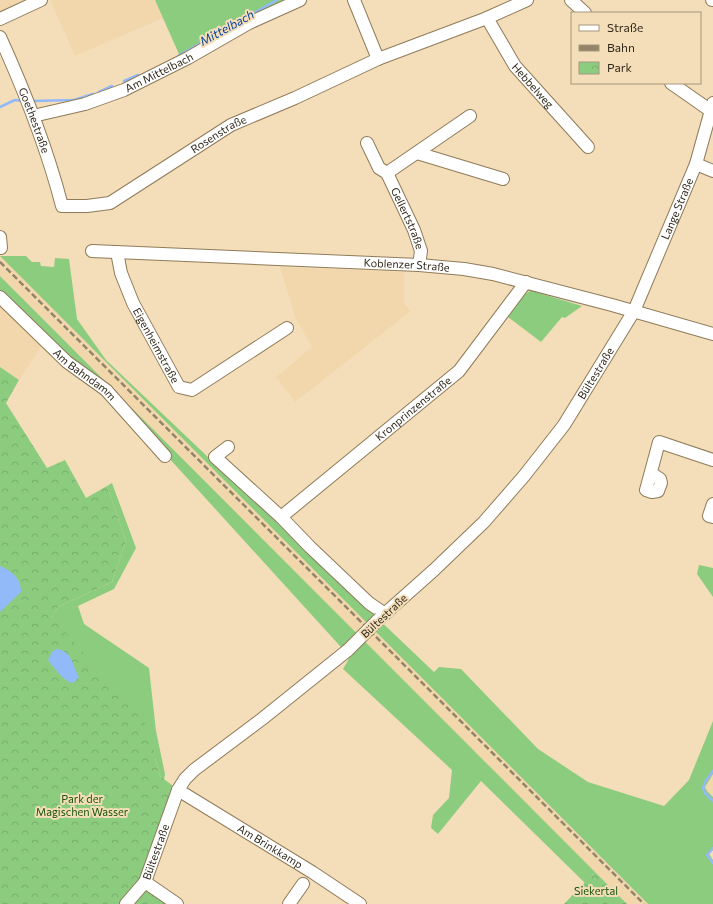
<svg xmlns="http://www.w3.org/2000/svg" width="713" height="904" viewBox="0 0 713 904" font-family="Commissioner,sans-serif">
  <defs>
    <pattern id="park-crowns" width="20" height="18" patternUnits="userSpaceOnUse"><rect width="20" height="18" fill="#8ccc7e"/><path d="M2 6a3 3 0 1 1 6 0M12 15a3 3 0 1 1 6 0" fill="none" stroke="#79af6c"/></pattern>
  </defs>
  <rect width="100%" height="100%" fill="#f4deba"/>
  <path fill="#f1d7ab" d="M0 0H38L0 17Z
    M50 0H155L163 18 75 56Z
    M0 256 648 904H627L0 276Z
    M280 267 404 272V304L411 311 295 402 276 377 312 347 296 319Z
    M0 301 43 344 19 380 0 367Z
    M713 774V797L707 791 705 787Z"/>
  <path fill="#8ccc7e" d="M155 0H291L182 61Z
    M0 256H26L32 262H40L41 266 54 267 55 258 69 259 77 319 106 360 434 672 439 667 461 669 538 749 588 782 664 806 689 780 713 721V774L705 787 707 791 713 797V850L709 854 713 860V904H648Z
    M0 276 595 872 585 883 481 781 438 834 431 828 433 815 449 798 452 770 343 669 350 657 168 457 69 360 0 294Z
    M530 291H532L582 306 565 318 562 317 541 342 508 317 525 294Z
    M112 483 136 548 114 589 78 606 84 624 149 668 156 731 165 774 164 780 160 776 155 758 52 617 58 607 112 582 126 541 107 486Z
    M699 565 713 568V597L697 574Z"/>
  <path fill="url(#park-crowns)" d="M0 367 19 380 6 403 47 468 65 460 86 498 107 486 126 541 112 582 58 607 52 617 152 731 155 758 160 776 177 789 141 880 174 904H0Z
    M595 872 627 904H564Z"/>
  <path fill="#92b9f8" d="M0 566C12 571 21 578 21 592L0 612Z
    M56 649C72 650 72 665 79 677L73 683C64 682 54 667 48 660L52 652Z"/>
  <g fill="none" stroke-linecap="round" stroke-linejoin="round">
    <path stroke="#92b9f8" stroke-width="2.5" d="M178 56 277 0
      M124 81 138 75
      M99 92 112 86
      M32 101 74 100 93 94
      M0 107 15 100 23 101
      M713 771 705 782 703 788 705 793 713 801
      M713 848 707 855 713 863"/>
    <g stroke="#8f7b59" stroke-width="14">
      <g id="minor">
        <path d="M354 0 378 59"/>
        <path d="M571 0 585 13"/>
        <path d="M712 0H713"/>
        <path id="s1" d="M487 18 515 66 588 147"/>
        <path d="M0 19 41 0"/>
        <path id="s2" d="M0 37C25 92 47 148 62 206H87L110 203 231 125 295 98 378 59 487 18 527 0"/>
        <path d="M671 83 711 111"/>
        <path id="s3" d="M33 116 85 104 124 90 188 58 249 23 300 0"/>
        <path id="s4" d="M367 143 379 168 387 173 414 230 421 251 419 265"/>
        <path d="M417 153 503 179"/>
        <path d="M696 164 713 171"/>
        <path d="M387 173 470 116"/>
        <path d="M0 237 1 248"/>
        <path id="s5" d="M92 251 419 265 464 269 493 274 612 305 713 334"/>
        <path id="s6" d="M117 252 121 273 133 303 179 387 192 390 287 328"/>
        <path id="s7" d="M0 297 67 362 106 390 165 456"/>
        <path d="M228 447 215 457 281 517 310 547 369 603 385 614"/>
        <path d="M651 473 660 479 661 483 658 491 652 492 646 490 659 442 713 460"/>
        <path d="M713 504 709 516 713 517"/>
        <path id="s8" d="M281 517 459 371 526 282"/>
        <path id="s9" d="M380 618 434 570 484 522 524 476 564 425 634 311 696 164 713 103"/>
        <path id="s10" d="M178 790 312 872 360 904"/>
        <path d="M145 882 177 904"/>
        <path id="s11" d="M126 904 145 882 178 790 185 779 194 770 262 719 348 650"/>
        <path d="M289 904 303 884"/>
      </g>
    </g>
    <use href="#minor" stroke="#fff" stroke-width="12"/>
    <path stroke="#93846b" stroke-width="2.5" stroke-dasharray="6 3" stroke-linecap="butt" d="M0 262 644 904"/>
    <g stroke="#8f7b59" stroke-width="14" stroke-linecap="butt">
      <path id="minor-bridge" d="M348 650 380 618"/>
    </g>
    <use href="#minor-bridge" stroke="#fff" stroke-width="12"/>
  </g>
  <g text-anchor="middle" stroke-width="4" stroke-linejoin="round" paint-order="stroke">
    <g font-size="11" fill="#31291b" stroke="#f4deba">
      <text dy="4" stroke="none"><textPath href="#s3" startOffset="134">Am Mittelbach</textPath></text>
      <text dy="4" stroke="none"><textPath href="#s1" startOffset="82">Hebbelweg</textPath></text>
      <text dy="4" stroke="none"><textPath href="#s2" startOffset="90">Goethestraße</textPath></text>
      <text dy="4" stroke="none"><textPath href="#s2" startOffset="357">Rosenstraße</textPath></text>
      <text dy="4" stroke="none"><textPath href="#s9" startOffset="512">Lange Straße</textPath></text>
      <text dy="4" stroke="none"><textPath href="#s4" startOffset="87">Gellertstraße</textPath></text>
      <text dy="4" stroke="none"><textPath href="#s5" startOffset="315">Koblenzer Straße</textPath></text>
      <text dy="4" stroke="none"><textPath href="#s6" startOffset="102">Eigenheimstraße</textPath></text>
      <text dy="4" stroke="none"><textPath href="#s9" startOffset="328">Bültestraße</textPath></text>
      <text dy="4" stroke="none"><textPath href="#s7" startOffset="115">Am Bahndamm</textPath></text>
      <text dy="4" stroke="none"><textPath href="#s8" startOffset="171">Kronprinzenstraße</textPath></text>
      <text transform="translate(384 616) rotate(-43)" y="4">Bültestraße</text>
      <text dy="4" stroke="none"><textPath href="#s10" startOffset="108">Am Brinkkamp</textPath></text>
      <text dy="4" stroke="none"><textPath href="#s11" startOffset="61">Bültestraße</textPath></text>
    </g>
    <g font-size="11" fill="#195309" stroke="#f4deba">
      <text x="82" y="803">Park der<tspan x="82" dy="13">Magischen Wasser</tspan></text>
      <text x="596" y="895">Siekertal</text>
    </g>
    <g font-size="12" font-style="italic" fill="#08429c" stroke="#f4deba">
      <text transform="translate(227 28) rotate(-29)" y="4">Mittelbach</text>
    </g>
  </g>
  <rect x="571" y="12" width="130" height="72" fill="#f4deba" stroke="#a6967a"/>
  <rect x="579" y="25" width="20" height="6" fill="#ffffff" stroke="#a6967a"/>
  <text x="607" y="32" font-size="12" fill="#31291b">Straße</text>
  <rect x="579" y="45" width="20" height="6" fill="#93846b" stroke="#a6967a"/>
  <text x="607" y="52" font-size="12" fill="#31291b">Bahn</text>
  <rect x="579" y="62" width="20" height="12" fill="url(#park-crowns)" stroke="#a6967a"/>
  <text x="607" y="72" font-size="12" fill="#31291b">Park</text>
</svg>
